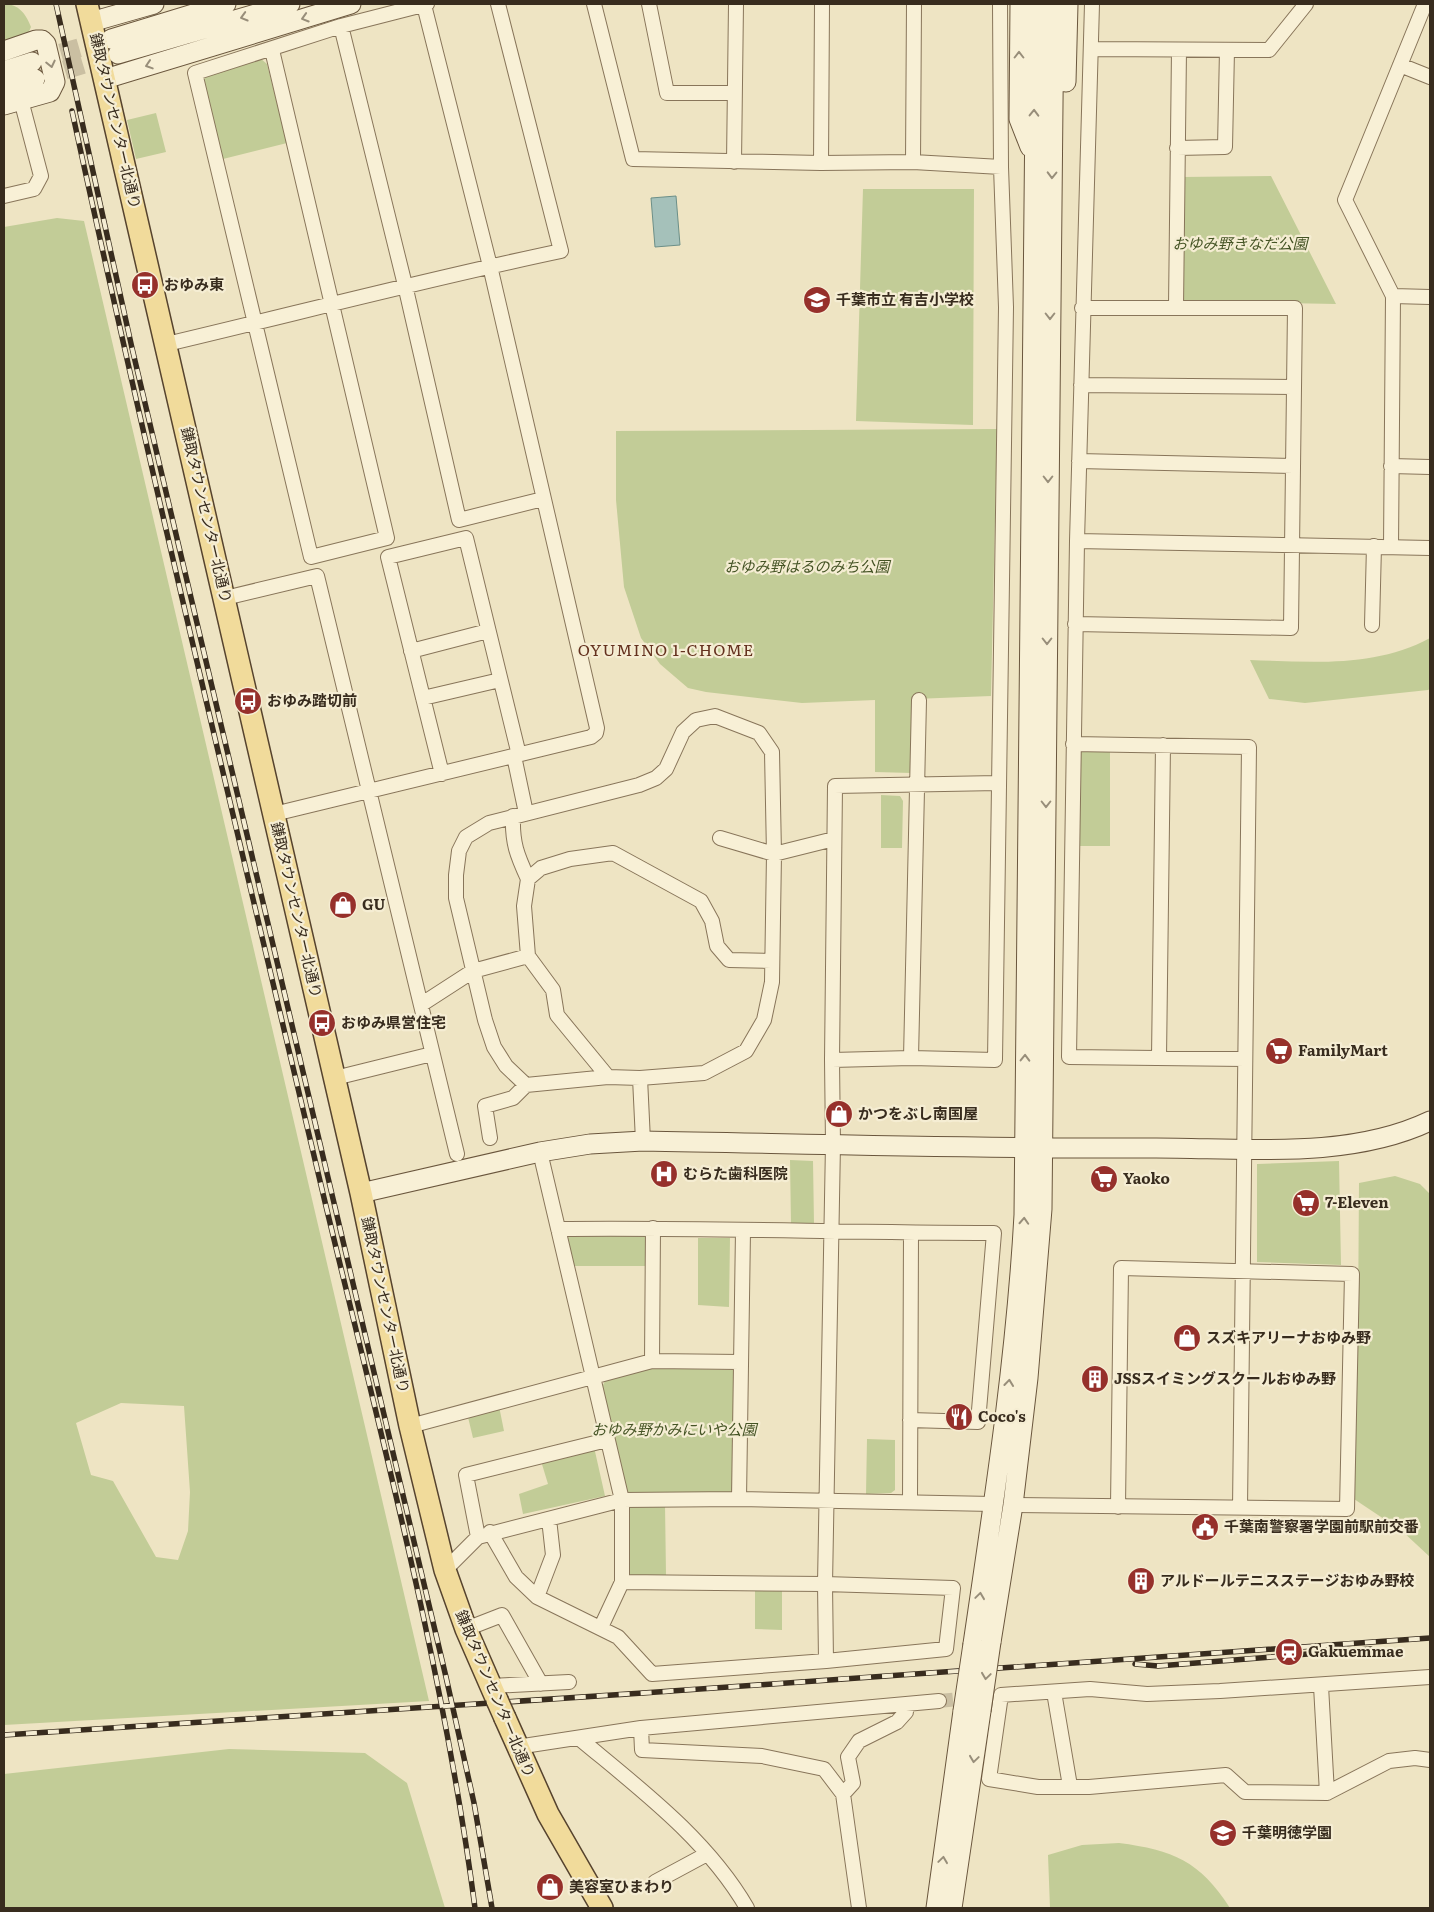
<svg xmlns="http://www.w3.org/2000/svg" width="1434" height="1912" viewBox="0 0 1434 1912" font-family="Literata,'Noto Sans JP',serif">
  <rect width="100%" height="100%" fill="#eee4c3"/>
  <path fill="#c2cc97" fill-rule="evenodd" d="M4 4C19 4 26 14 31 27L26 38 4 44Z
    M260 58 267 64 287 143 223 159 203 81 206 75Z
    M156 113 166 152 136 159 127 120Z
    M1271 176 1336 304 1180 301 1183 177Z
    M863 189H974L973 425 856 421Z
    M57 218 84 221 429 1701 4 1725V227ZM121 1403 184 1406 190 1492 188 1531 178 1560 156 1557 113 1481 91 1475 76 1423Z
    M997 429 991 696 914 699 912 773 875 772V700L802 703 706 692 688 688 660 664 641 638 624 587 616 500V431Z
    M1430 638V689L1428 690 1305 703 1269 699 1250 660C1311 662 1375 668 1430 638Z
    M1075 752H1110V846H1074Z
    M881 795 900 796 903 801 902 848H881Z
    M790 1160 813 1161 814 1224H791Z
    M1339 1161 1341 1265 1257 1262V1164Z
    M1395 1176 1420 1184 1430 1194V1557L1402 1531 1354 1499 1358 1327 1359 1183Z
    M571 1233 646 1234 650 1266H574L568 1238Z
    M698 1238H730L729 1307 698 1305Z
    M653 1368 735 1370 734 1495 629 1493 626 1491 602 1387 605 1381Z
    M499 1406 504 1431 473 1438 467 1413Z
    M867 1439 895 1440V1490L891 1493 866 1494Z
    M594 1447 605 1496 523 1514 519 1494 548 1484 541 1461Z
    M665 1504 666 1575 633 1576 627 1573 628 1510 632 1505Z
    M755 1590H782V1630L755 1629Z
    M229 1749 365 1753 407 1783 445 1908H4V1774Z
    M1119 1843C1173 1850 1200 1861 1230 1908H1050L1048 1855 1082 1845Z"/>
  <path fill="#a5c1ba" stroke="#6c8f88" d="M676 196 680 245 655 247 651 198Z"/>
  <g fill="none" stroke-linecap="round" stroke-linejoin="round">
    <path stroke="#cabfa2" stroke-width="14" stroke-dasharray="14 7" stroke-linecap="butt" d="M939 1701 1001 1695"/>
    <path stroke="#cabfa2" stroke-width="19" stroke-dasharray="19 9" stroke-linecap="butt" d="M34 61 110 39
      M38 78 114 55"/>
    <g stroke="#88755a" stroke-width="16">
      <path id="street" d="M594 4 633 159 821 163 913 162 1001 167 1006 307 995 1060 911 1058 919 700
        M649 4 667 93H733
        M1000 4 1001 167
        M1092 4 1077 541 1069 1057 1245 1059
        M341 26 405 285 459 520 543 499
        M1091 49 1269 50 1306 4
        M272 50 387 538 311 557 195 73 341 26 427 4
        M1400 65 1430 77
        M1177 148 1225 147 1227 50
        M734 162 736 4
        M913 162 914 4
        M821 163 822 4
        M4 196 34 189 41 176 21 100
        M1393 296 1430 297
        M1176 307 1179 50
        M167 344C298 313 428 279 561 251L498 4
        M1081 385 1293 387
        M1079 461 1293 466
        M1391 466 1430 467
        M1077 541 1430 548
        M1391 547 1393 296 1345 200 1425 4
        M225 598 317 576 457 1154
        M1075 624 1291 628 1295 308H1082
        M1372 625 1374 546
        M411 651 488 631
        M423 698 500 680
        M715 716 759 733 772 752 774 854 772 982 764 1020 746 1051 704 1073 640 1078 608 1077 526 1085 506 1066 494 1047 485 1020 456 898V875L459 851 466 837 489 823 639 785 656 778 666 769 683 732 696 720Z
        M1073 744 1249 747 1240 1508
        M514 756 526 813
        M442 774 388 557 466 538 519 755
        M274 814 591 737 596 733 597 728 490 266 424 5
        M513 816C512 843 517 855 528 879
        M720 838 774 854 834 839
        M422 1004 473 971 528 956
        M1159 1058 1163 745
        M832 1060 911 1058
        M608 1077 557 1015 553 990 528 956 524 906 528 879 541 868 570 859 613 853 701 901 712 921 717 946 729 960 771 961
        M335 1078 432 1054
        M640 1078 643 1141
        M490 1138 485 1106 513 1098 526 1085
        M540 1152 622 1500V1582L601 1627
        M558 1229C703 1227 848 1233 994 1233L978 1422 910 1420
        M652 1361 653 1228
        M410 1426 652 1361 740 1362
        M739 1499 743 1231
        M910 1502 911 1233
        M1013 1505 1347 1509 1352 1274 1121 1268 1118 1507
        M490 1532 516 1577 537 1597 618 1637 652 1674 826 1661 946 1649 953 1588 825 1584 622 1582
        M478 1537 466 1475 607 1440
        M445 1570 478 1537 622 1500 739 1499 993 1504
        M537 1597 553 1555 549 1519
        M466 1629 502 1615 541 1684
        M826 1661 825 1584 833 1144 832 1060 835 786 998 783
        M1430 1677 1220 1691 1147 1694 1090 1689 1001 1695 989 1779 1038 1787H1089L1226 1775 1245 1792 1327 1793 1389 1761 1415 1758 1430 1760
        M491 1686 569 1682
        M1321 1686 1327 1793
        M1054 1692 1070 1786
        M641 1728 642 1750 762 1756 824 1769 843 1794
        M580 1739C640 1789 707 1839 747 1908
        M517 1747 641 1728 939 1701
        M655 1882 707 1854
        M859 1908 843 1794 853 1783 848 1757 859 1741 897 1722 906 1712V1704"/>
    </g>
    <g stroke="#6a563d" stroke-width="21">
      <path id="secondary" d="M1020 4 1019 119 1030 147
        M91 22 154 4
        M111 39 226 4
        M4 51 36 40H42L46 44 55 82 50 92 4 105
        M118 54 290 4
        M4 71 32 62
        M105 79 351 4
        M1066 82 1068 4
        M4 88 35 79
        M361 1193 540 1152 590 1144 643 1141C814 1144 985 1149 1156 1148 1245 1148 1348 1160 1430 1121
        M991 1642 1013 1505 1028 1378 1042 1209 1054 4
        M973 1644C994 1501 1016 1359 1024 1215L1036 4
        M936 1908 963 1711
        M952 1908 981 1711"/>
    </g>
    <g stroke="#56432e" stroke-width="24">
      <path id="primary" d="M87 4 361 1193 410 1426 445 1570 466 1629 497 1700
        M505 1718 548 1814 602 1908"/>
    </g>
    <use href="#street" stroke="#f8f0d6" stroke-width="14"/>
    <use href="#secondary" stroke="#f8f0d6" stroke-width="19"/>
    <use href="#primary" stroke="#f1db9b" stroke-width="21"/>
    <g stroke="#382c1e" stroke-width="5.5">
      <path id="rail" d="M56 4 132 348 446 1677 474 1803 492 1908
        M72 111C151 476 239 839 325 1202 381 1436 444 1670 475 1908
        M1135 1664 1158 1666 1371 1649
        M4 1735 643 1693 1430 1638"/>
    </g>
    <use href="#rail" stroke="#f5edd3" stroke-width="4" stroke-dasharray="11" stroke-linecap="butt"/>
    <g stroke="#6a563d" stroke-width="21" stroke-linecap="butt">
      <path id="secondary-bridge" d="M963 1711 973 1644
        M981 1711 991 1642"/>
    </g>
    <g stroke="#56432e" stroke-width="24" stroke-linecap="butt">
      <path id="primary-bridge" d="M497 1700 505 1718"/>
    </g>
    <use href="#secondary-bridge" stroke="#f8f0d6" stroke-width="19"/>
    <use href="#primary-bridge" stroke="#f1db9b" stroke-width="21"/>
  </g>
  <defs><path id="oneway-chevron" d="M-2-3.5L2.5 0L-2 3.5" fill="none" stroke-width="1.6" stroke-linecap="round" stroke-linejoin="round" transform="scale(1.25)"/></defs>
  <g stroke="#988e7a">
    <use href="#oneway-chevron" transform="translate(244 17) rotate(164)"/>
    <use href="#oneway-chevron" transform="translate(305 18) rotate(163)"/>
    <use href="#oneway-chevron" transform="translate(1019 55) rotate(-90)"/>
    <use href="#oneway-chevron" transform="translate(51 64) rotate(77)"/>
    <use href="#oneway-chevron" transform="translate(149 65) rotate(162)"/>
    <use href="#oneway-chevron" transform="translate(1034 113) rotate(-89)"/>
    <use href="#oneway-chevron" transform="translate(1052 175) rotate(91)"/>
    <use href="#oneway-chevron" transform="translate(1050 316) rotate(90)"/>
    <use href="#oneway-chevron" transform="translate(1048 479) rotate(90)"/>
    <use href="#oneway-chevron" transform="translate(1047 641) rotate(90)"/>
    <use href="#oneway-chevron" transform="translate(1046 804) rotate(90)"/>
    <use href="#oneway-chevron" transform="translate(1025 1058) rotate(-89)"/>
    <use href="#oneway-chevron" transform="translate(1024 1221) rotate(-87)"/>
    <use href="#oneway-chevron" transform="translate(1009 1383) rotate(-84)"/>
    <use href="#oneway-chevron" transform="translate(980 1596) rotate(-82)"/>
    <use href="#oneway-chevron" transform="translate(986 1676) rotate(98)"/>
    <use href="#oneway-chevron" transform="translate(974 1759) rotate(98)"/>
    <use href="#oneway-chevron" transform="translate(943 1860) rotate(-82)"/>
  </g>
  <defs>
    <g id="bus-disc" transform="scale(1.4375)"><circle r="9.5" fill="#96302b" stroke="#f5edd3"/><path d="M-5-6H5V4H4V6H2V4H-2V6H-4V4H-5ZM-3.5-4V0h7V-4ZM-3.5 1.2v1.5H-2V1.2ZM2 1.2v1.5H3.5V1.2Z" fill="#fff"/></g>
    <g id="school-disc" transform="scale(1.4375)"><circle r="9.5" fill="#96302b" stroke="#f5edd3"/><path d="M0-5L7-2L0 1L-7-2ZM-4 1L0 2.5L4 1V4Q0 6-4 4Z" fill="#fff"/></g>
    <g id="shop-disc" transform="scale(1.4375)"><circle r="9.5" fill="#96302b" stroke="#f5edd3"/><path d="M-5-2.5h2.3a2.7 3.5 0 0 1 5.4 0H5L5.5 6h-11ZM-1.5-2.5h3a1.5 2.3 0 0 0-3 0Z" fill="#fff"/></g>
    <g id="supermarket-disc" transform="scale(1.4375)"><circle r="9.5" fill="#96302b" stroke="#f5edd3"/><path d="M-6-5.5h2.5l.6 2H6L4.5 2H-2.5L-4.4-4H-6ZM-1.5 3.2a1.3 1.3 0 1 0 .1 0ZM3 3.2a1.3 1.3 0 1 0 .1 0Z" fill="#fff"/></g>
    <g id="hospital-disc" transform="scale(1.4375)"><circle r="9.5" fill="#96302b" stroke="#f5edd3"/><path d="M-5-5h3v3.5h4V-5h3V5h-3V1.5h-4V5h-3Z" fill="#fff"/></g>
    <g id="building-disc" transform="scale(1.4375)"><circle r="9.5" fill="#96302b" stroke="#f5edd3"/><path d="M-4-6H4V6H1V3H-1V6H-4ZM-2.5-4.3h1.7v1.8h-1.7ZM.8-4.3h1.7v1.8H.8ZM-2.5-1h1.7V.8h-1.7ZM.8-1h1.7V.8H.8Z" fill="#fff"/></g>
    <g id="restaurant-disc" transform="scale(1.4375)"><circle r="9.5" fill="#96302b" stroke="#f5edd3"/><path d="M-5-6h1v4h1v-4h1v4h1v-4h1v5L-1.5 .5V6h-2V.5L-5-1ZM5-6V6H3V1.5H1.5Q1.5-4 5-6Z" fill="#fff"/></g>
    <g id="civic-disc" transform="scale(1.4375)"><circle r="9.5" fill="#96302b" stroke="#f5edd3"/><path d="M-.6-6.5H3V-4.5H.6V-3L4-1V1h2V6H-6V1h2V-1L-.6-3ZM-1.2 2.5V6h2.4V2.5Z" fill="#fff"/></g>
    <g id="station-disc" transform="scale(1.4375)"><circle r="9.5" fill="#96302b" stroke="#f5edd3"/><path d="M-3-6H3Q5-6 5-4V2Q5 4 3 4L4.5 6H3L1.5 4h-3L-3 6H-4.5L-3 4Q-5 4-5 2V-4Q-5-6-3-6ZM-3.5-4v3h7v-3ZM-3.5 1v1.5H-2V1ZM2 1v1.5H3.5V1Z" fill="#fff"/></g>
  </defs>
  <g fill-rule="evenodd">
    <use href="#bus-disc" x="145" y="285"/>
    <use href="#school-disc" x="817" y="300"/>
    <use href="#bus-disc" x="248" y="701"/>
    <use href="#shop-disc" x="343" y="905"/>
    <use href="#bus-disc" x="322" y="1023"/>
    <use href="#supermarket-disc" x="1279" y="1051"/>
    <use href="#shop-disc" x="839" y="1114"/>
    <use href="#hospital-disc" x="664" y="1174"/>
    <use href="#supermarket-disc" x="1104" y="1179"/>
    <use href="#supermarket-disc" x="1306" y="1203"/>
    <use href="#shop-disc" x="1187" y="1338"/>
    <use href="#building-disc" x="1095" y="1379"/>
    <use href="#restaurant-disc" x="959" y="1417"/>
    <use href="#civic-disc" x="1205" y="1527"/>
    <use href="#building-disc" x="1141" y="1581"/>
    <use href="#station-disc" x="1289" y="1652"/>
    <use href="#school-disc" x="1223" y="1833"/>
    <use href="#shop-disc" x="550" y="1887"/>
  </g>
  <g text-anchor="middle" stroke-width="4.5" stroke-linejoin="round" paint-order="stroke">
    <g font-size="15" fill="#382c1e" stroke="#f5edd3">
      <text transform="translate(115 121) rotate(77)" y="5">鎌取タウンセンター北通り</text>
      <text transform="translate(206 515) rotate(77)" y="5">鎌取タウンセンター北通り</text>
      <text transform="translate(296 910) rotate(77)" y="5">鎌取タウンセンター北通り</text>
      <text transform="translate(385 1305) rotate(78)" y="5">鎌取タウンセンター北通り</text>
      <text transform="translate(495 1694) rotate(67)" y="5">鎌取タウンセンター北通り</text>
    </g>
    <g font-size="15" font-style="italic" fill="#455425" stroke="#f5edd3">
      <text x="1240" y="249">おゆみ野きなだ公園</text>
      <text x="807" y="572">おゆみ野はるのみち公園</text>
      <text x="674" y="1435">おゆみ野かみにいや公園</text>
    </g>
    <g font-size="15" font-weight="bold" fill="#382c1e" stroke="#f5edd3" text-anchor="start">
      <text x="164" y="290">おゆみ東</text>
      <text x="836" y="305">千葉市立 有吉小学校</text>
      <text x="267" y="706">おゆみ踏切前</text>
      <text x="362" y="910">GU</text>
      <text x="341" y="1028">おゆみ県営住宅</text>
      <text x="1298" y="1056">FamilyMart</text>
      <text x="858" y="1119">かつをぶし南国屋</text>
      <text x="683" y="1179">むらた歯科医院</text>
      <text x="1123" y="1184">Yaoko</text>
      <text x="1325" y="1208">7-Eleven</text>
      <text x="1206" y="1343">スズキアリーナおゆみ野</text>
      <text x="1114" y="1384">JSSスイミングスクールおゆみ野</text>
      <text x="978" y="1422">Coco's</text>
      <text x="1224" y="1532">千葉南警察署学園前駅前交番</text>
      <text x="1160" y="1586">アルドールテニスステージおゆみ野校</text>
      <text x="1308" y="1657">Gakuemmae</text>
      <text x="1242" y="1838">千葉明徳学園</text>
      <text x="569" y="1892">美容室ひまわり</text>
    </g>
    <g font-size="16" letter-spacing="1" fill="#64311e" stroke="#f5edd3">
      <text x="666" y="656">OYUMINO 1-CHOME</text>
    </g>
  </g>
  <rect width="1434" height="1912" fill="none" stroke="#382c1e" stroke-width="10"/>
</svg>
